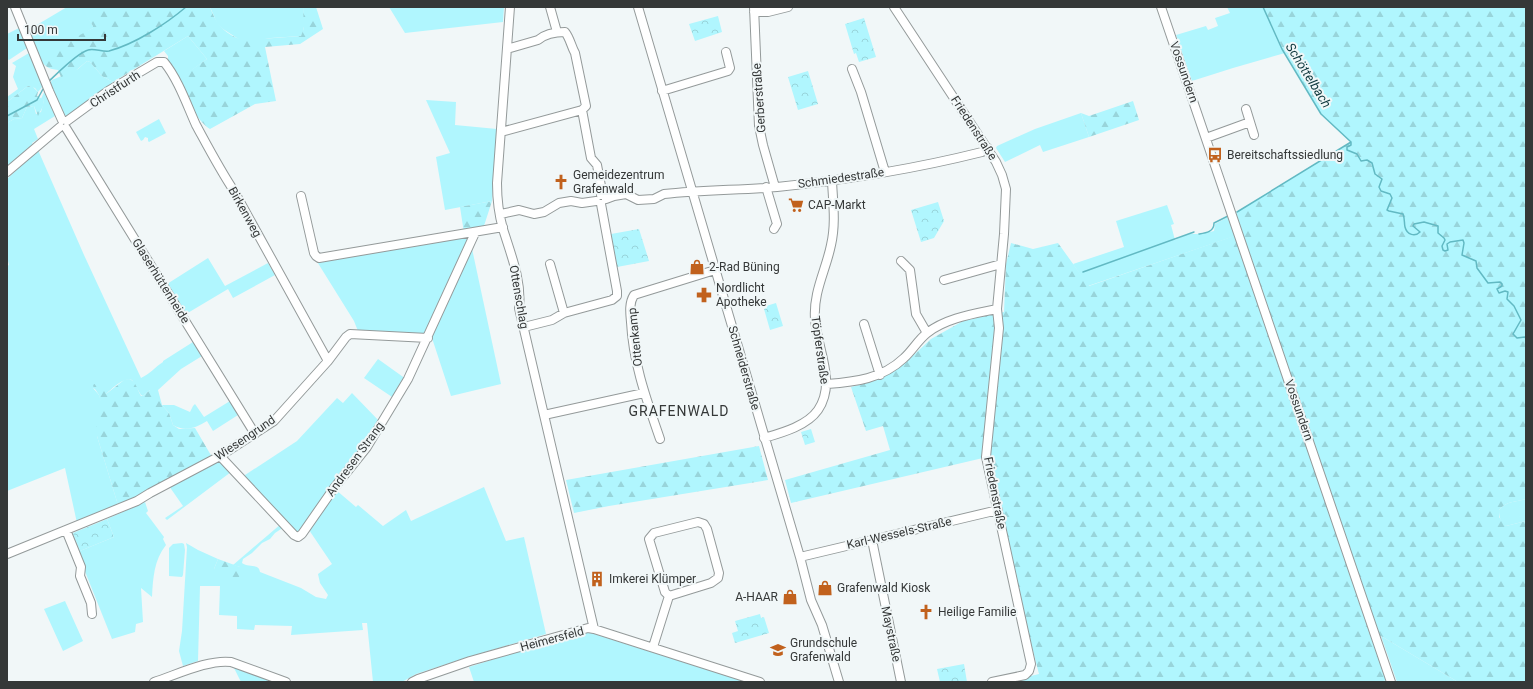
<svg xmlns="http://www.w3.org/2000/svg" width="1533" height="689" viewBox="0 0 1533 689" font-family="Roboto,sans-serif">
  <defs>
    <pattern id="forest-firs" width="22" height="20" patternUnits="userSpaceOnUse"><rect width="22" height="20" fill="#b0f6fe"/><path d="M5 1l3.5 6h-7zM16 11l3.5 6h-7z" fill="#98d4da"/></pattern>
    <pattern id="park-crowns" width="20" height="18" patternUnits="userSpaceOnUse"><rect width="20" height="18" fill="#b0f6fe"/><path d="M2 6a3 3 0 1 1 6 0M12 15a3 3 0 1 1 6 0" fill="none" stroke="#98d4da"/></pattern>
  </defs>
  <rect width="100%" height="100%" fill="#f1f7f8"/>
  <path fill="#b0f6fe" d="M67 7H84V10L93 26V28L41 60V63L26 25H27L30 29Z
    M210 7H303C304 16 306 28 301 36L271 38 259 40H240L223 29 217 23Z
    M389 7H504L503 22 405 33Z
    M1227 7H1263L1285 53 1233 68 1192 81 1176 35 1206 26 1208 30 1218 26 1215 18 1230 13Z
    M19 28 27 48 9 60 7 59V34Z
    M188 36 207 59 185 75V82L184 87 168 61V56L164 51Z
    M29 53 43 86 38 92 35 88 28 86 7 102V97L18 89 13 77 16 66 12 63Z
    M87 61 90 62 102 76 113 82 74 114 68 117 63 114 49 85 52 80 78 69Z
    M45 90 55 116 34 129 38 139 32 143 34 146 7 169V123L14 119 22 118 27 107 34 106 36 114 41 112 44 100 41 99Z
    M426 100 456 102 455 125 497 129 492 201 445 210 436 157 450 153Z
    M1081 113 1089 137 1043 152 1040 145 1005 162 996 148 997 146 1035 129Z
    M159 119 166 133 149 142 148 141V138L145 137 143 140 141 141 136 132Z
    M38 150 84 255 141 378C150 374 155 367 163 362V361L193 342 202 356 181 369 158 390H150L143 396 141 395 132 380C123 377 113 388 106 394L93 388 99 395 102 404 97 436 118 505 77 523 65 468 7 491V266L9 265 7 257V179Z
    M1167 205 1174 224 1171 225 1175 240C1180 238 1189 233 1194 234 1202 234 1205 233 1214 231L1215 224 1228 217 1235 236 1088 286 1073 264 1124 247 1116 221Z
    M470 236 428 332 420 335 358 331 354 321 316 260Z
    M471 244 501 384 451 396 431 335Z
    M208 258 225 286 268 263 275 275 233 298 228 289 186 314 167 284Z
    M378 359 406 379 395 399 364 378Z
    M352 393 381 423 302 532H293L242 477 297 441 337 398 343 403Z
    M230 401 238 415 213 431 207 421C196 428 185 432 173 425L169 413 162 405H174L190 412 193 406 195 404 204 417Z
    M219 460 231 472 167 520 165 518 183 506 169 486Z
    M484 487 506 541 524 537 546 634 468 657 416 674 402 682H373L367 623H362L363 630 291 635 292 626 255 625 254 630 237 629V616L219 615 220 586H200L198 661 183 666 179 651 182 631 187 547 186 543 198 550 218 559 214 569 240 572V567L233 565 281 524 284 527 275 533 270 539 262 543 252 553 243 559 242 563C248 568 259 563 260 572L301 588 316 597 326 599 328 595 320 583 318 574 332 564 309 530 336 490 356 507 358 505 383 526 406 510 411 521Z
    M1526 499V521L1506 526C1500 522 1499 516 1499 510 1506 501 1516 502 1526 499Z
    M145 502 148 511 146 513 164 537 163 539 166 545C154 560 153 578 152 597L141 588 143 622 136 624 135 632 112 639 70 534 73 533 80 551 114 537 107 519Z
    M182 543 184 544 185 550 183 575 182 577 169 576V548L173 544Z
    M65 601 83 641 63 651 44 609Z
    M588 632 746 682H474L469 667 548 642Z
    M1381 636 1458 682H1397Z
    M233 666 279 682H241Z"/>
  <path fill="url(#forest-firs)" d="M84 7H210C216 25 229 39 248 40L301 36 304 28 303 7H316L323 29 300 44 265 47 276 101 255 104 210 129C200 123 184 100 184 87 184 83 185 80 184 75L207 59 188 36 113 82 102 76 90 62 87 61 73 73 61 77 58 70C49 69 45 67 41 60L48 52 93 28V26L84 12Z
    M1263 7H1526V499C1516 502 1506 501 1499 510V517L1506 526 1526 521V682H1458L1381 636 1373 639 1387 680 1380 682H1006L1039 674 983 458 791 503 785 480 890 450 883 426 866 431 851 387 867 383 881 378 905 363 931 339 963 321 1004 312 1006 264 1011 243 1033 249 1058 243 1089 286 1234 236 1230 221 1238 211 1351 142 1321 114 1283 49Z
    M28 86 33 87 38 92 37 96 44 100 43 106 38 116 34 106 27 107 22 118 14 119 7 123V102Z
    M1133 101 1139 120 1089 137 1081 113 1089 116Z
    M492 201 483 229 464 233 460 207Z
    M129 379C136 381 137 389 141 396H143L150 390H158L162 405 169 413 173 425 179 429 195 428 212 457 133 500 118 505 97 436 96 424 101 404 99 395 93 386 94 384 103 386 106 394 124 380Z
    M759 446 768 480 609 506 574 513 566 480Z
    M218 559 240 567C240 573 241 577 236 581L215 571 214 569Z"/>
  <path fill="url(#park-crowns)" d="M718 16 722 32 695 41 689 24Z
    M864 18 876 57 859 62 856 53 854 54 845 24Z
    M808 71 818 104 798 110 788 77Z
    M938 202 944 221 934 238 921 242 911 210Z
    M639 229 649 261 617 267 611 234Z
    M776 303 783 326 770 330 764 309 767 308 766 306Z
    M811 429 815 442 805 445 801 432Z
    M107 519 114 537 80 551 73 533Z
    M760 614 761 618 764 617 769 633 735 643 732 633 738 631 735 621Z
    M964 664 967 682H940L937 669Z"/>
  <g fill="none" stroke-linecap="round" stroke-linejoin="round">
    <path stroke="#62b9c3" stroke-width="1.5" d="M1263 7 1282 49 1321 114 1351 142V145L1347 147V150L1357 154 1361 161 1367 160 1372 163 1375 174 1382 179 1379 187 1381 191 1390 194 1392 198 1387 210 1389 211 1403 214C1405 219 1404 223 1405 227 1407 235 1415 237 1420 232L1413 226 1414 224 1424 222 1438 226V233L1444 238 1445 240 1442 246 1443 250 1445 251 1448 250 1447 244 1450 242 1463 240 1464 243 1462 255 1476 261 1477 268 1488 283 1500 282 1502 284V286L1497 289 1499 293 1505 291 1508 292 1507 299 1514 306 1521 320 1513 334 1517 338 1525 337 1526 339
      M49 81C58 73 77 53 88 50 94 48 102 52 109 51 135 44 166 24 186 7
      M7 116 37 100 43 89
      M1237 212 1351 142
      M1199 234C1206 233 1214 232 1214 223L1228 216
      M1083 272 1194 232"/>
    <g stroke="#949a9a" stroke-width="10">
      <path id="minor" d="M15 7 49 91 62 120
        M510 7 497 183C497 197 499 215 503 229 511 255 522 281 519 308L594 629
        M550 7 557 32
        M638 7 800 557 811 600 822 625 839 682
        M754 7 759 126 763 145 775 187
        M894 7 996 162 1002 175 1006 189 1004 234 997 309 999 328 986 457 1031 664 1029 671 1025 675 992 682
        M1161 7 1391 682
        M754 12H768L788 7
        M507 49 538 40C545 34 556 32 565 32 570 38 571 46 575 53L586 106 582 110 591 158 597 165 601 186V195
        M852 69 861 92 885 172
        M662 91 728 71 730 68 726 52
        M1246 109 1250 122
        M67 121 108 91 157 62H164C178 79 187 105 196 125 208 147 220 170 234 191L328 361
        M66 128 255 434
        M501 132 582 110
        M1206 138 1250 122 1254 135
        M7 172 60 127
        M766 187 777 224 774 229
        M301 196 314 253 316 256 319 258 503 227
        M606 199 614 196 626 194 638 200 654 199 664 194C702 190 739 190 777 187 846 180 914 169 982 152L988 148
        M501 214 519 210 534 214 544 212 559 203 571 201 582 203 596 201
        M901 261 910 270 916 314 927 333
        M550 264 564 313
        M944 280 1001 264
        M864 324 880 375
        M524 327 552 320 564 313 612 300 617 296V291L601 204
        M827 384C855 382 882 379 904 358 912 351 918 340 927 333 946 318 973 314 997 309
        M544 415 644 393
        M764 438C781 433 807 426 818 410 837 382 817 349 815 319 813 292 826 270 831 245 836 224 833 202 832 181
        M660 439C647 401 633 363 631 322 630 312 629 303 634 295L715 270
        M220 456 294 535 298 537 302 534 334 488 367 447 408 379 475 233
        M66 530 81 567 80 576 91 603 92 614
        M872 540 901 682
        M7 554 137 501 150 493 220 456 274 421 328 361 346 337 350 334 428 338
        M800 557 998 510
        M653 647 669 596 711 583 718 578 719 573 707 529 704 524 698 522 654 533 649 539 665 592 669 596
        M154 682C176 675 209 659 231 662L286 682
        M412 682 418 679 470 661 588 628 594 629 760 682"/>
    </g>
    <use href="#minor" stroke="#fff" stroke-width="8"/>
  </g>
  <defs>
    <g id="bus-bare" transform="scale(1.2)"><path d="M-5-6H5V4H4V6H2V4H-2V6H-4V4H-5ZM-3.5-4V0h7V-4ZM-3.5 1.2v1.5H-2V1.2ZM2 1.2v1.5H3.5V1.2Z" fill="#c1611d" stroke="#f1f7f8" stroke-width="2.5" paint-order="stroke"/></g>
    <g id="church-bare" transform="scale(1.2)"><path d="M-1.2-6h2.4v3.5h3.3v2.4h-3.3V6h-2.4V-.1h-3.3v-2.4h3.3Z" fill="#c1611d" stroke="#f1f7f8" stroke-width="2.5" paint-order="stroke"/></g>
    <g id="supermarket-bare" transform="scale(1.2)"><path d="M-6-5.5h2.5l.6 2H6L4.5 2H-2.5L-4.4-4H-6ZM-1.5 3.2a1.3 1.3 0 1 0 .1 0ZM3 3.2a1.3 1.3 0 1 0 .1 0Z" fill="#c1611d" stroke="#f1f7f8" stroke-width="2.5" paint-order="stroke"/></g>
    <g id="shop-bare" transform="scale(1.2)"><path d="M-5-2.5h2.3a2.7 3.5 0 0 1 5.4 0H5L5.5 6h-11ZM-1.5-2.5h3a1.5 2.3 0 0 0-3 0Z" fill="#c1611d" stroke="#f1f7f8" stroke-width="2.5" paint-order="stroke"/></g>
    <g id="pharmacy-bare" transform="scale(1.2)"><path d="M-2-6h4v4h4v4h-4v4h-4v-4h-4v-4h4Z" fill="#c1611d" stroke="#f1f7f8" stroke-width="2.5" paint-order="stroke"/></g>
    <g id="building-bare" transform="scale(1.2)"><path d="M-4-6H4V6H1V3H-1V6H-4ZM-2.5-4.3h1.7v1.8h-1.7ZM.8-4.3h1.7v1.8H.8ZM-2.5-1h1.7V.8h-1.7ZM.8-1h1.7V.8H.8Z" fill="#c1611d" stroke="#f1f7f8" stroke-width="2.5" paint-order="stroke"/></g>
    <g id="school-bare" transform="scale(1.2)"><path d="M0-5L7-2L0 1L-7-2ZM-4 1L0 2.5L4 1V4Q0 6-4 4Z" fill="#c1611d" stroke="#f1f7f8" stroke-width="2.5" paint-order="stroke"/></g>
  </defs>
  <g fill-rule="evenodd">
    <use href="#bus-bare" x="1215" y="155"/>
    <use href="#church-bare" x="561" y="182"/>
    <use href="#supermarket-bare" x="796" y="205"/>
    <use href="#shop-bare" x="697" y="267"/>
    <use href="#pharmacy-bare" x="704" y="295"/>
    <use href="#building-bare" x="597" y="579"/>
    <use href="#shop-bare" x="825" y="588"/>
    <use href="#shop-bare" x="790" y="597"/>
    <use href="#church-bare" x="926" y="612"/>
    <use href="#school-bare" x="778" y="650"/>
  </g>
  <g text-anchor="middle" stroke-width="4" stroke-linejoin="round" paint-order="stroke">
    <g font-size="12" fill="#353838" stroke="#f1f7f8">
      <text transform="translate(1184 72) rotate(71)" y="4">Vossundern</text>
      <text transform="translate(115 89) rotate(-33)" y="4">Christfurth</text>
      <text transform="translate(759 98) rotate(-94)" y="4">Gerberstraße</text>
      <text transform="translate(974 128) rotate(57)" y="4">Friedenstraße</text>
      <text transform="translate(841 178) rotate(-8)" y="4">Schmiedestraße</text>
      <text transform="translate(245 212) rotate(61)" y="4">Birkenweg</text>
      <text transform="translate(161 281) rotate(58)" y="4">Glaserhüttenheide</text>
      <text transform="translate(519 297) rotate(80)" y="4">Ottenschlag</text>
      <text transform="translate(635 337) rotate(-96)" y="4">Ottenkamp</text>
      <text transform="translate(820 350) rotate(82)" y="4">Töpferstraße</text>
      <text transform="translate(744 368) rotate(74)" y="4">Schneiderstraße</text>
      <text transform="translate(1299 410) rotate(71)" y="4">Vossundern</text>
      <text transform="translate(245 438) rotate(-34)" y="4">Wiesengrund</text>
      <text transform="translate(355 459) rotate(-54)" y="4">Andresen Strang</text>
      <text transform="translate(995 493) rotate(79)" y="4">Friedenstraße</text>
      <text transform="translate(899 533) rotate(-13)" y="4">Karl-Wessels-Straße</text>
      <text transform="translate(891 634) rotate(78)" y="4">Maystraße</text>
      <text transform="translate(552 639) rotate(-15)" y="4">Heimersfeld</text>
    </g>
    <g font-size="12" fill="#353838" stroke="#f1f7f8" text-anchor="start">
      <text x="1227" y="159">Bereitschaftssiedlung</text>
      <text x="573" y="179">Gemeidezentrum<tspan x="573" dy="14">Grafenwald</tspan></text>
      <text x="808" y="209">CAP-Markt</text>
      <text x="709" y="271">2-Rad Büning</text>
      <text x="716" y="292">Nordlicht<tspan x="716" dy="14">Apotheke</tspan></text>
      <text x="609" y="583">Imkerei Klümper</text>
      <text x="837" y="592">Grafenwald Kiosk</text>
      <text x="778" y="601" text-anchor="end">A-HAAR</text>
      <text x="938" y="616">Heilige Familie</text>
      <text x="790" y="647">Grundschule<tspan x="790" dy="14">Grafenwald</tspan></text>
    </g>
    <g font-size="13" font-style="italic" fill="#0d373c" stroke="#f1f7f8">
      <text transform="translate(1309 75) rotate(58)" y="5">Schöttelbach</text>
    </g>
    <g font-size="14" letter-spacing="1" fill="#353838" stroke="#f1f7f8">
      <text x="679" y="416">GRAFENWALD</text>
    </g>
  </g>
  <rect width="1533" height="689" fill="none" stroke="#353838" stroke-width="16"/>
  <path d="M18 34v6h87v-6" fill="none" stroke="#353838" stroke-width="2"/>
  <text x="24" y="34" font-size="12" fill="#353838" stroke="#f1f7f8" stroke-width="3" paint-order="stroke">100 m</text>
</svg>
